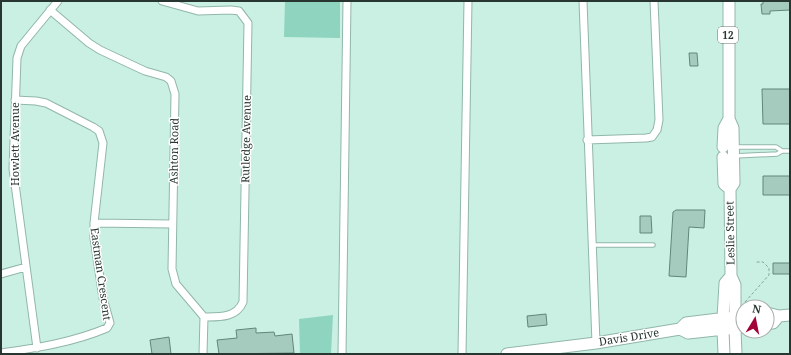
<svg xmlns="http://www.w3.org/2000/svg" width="791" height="355" viewBox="0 0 791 355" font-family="'Noto Serif',serif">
  <rect width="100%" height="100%" fill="#caf0e4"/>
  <path fill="#8ed4bf" d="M285 1H340V38L284 37Z
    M333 315 331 354H300L299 319Z"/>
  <path fill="#a5cbbe" stroke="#62857a" d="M763 1H790V10L770 11V14H762L761 4H763Z
    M689 53H697L698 66H690Z
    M762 89H790V124H763Z
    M763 176H790V195H763Z
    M676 210H705L704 228 689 227 686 277 669 276 673 212Z
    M640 216H651L652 233H640Z
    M773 263H790V274H773Z
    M546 314 547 325 528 327 527 316Z
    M256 328V333L274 332 275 336 292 334 294 353 219 354 217 340 237 338 236 330Z
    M169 337 171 354H152L150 340Z"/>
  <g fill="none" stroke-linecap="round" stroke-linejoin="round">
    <g stroke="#91b6aa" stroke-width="5.5">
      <path id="service" d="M734 147H776L782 151H790
        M734 156 777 154 782 151
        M593 245H653"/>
    </g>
    <g stroke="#91b6aa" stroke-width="9">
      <path id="minor" d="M162 1 198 11 231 10 239 11 248 23 243 302C236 318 220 317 204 317
        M583 1 596 343
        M50 10 89 43 100 50 145 71 166 77 171 81 175 94 172 269 176 284 204 317
        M587 140 646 138 652 137 657 130 659 120 654 1
        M94 223 172 224
        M1 274 26 267
        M37 348 13 169 17 58 21 46 58 1
        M1 353C37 348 74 342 107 328L110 323 103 298 94 238V223L103 143 99 131 93 127 46 103 36 101 15 100
        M203 354 204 317
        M342 354 347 1
        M462 354 468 1"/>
    </g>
    <g stroke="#91b6aa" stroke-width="13">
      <path id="primary" d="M729 1V119L733 128 734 183 730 189 731 276 735 285V317
        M723 147 724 128 729 119
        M723 157 724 184 730 189
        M767 313 779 316 790 315
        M723 318 725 283 731 276
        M767 323H773L779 316
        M680 329 686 323 743 316
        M735 329 736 354
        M723 330 724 354
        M507 354 596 343 680 329 688 333 743 327"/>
    </g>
    <path stroke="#87a49b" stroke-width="1" stroke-dasharray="3 2" stroke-linecap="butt" d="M745 302 769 275V268L763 262H756"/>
    <use href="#service" stroke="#fff" stroke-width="3.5"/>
    <use href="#minor" stroke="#fff" stroke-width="7"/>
    <use href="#primary" stroke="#fff" stroke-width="11"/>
  </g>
  <g text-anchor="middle" stroke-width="3" stroke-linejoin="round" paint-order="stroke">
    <rect fill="#fff" stroke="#68726f" stroke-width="1" x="718" y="27" width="20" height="16" rx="3"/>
    <g font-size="10" font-weight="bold" fill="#273631">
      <text x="728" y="39">12</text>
    </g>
    <g font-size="11" fill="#273631" stroke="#fff">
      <text transform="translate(246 139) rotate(-89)" y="4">Rutledge Avenue</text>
      <text transform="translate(15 144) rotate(-90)" y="4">Howlett Avenue</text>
      <text transform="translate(174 151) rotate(-89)" y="4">Ashton Road</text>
      <text transform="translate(730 233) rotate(-91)" y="4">Leslie Street</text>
      <text transform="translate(101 274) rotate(82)" y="4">Eastman Crescent</text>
      <text transform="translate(629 337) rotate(-9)" y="4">Davis Drive</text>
    </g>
  </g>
  <rect width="791" height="355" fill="none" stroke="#273631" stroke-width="4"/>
  <g transform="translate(755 319) rotate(10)"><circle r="19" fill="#ffffff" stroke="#a9afad"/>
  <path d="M0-3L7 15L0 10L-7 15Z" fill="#a10238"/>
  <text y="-6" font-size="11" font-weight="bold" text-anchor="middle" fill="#273631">N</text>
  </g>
</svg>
